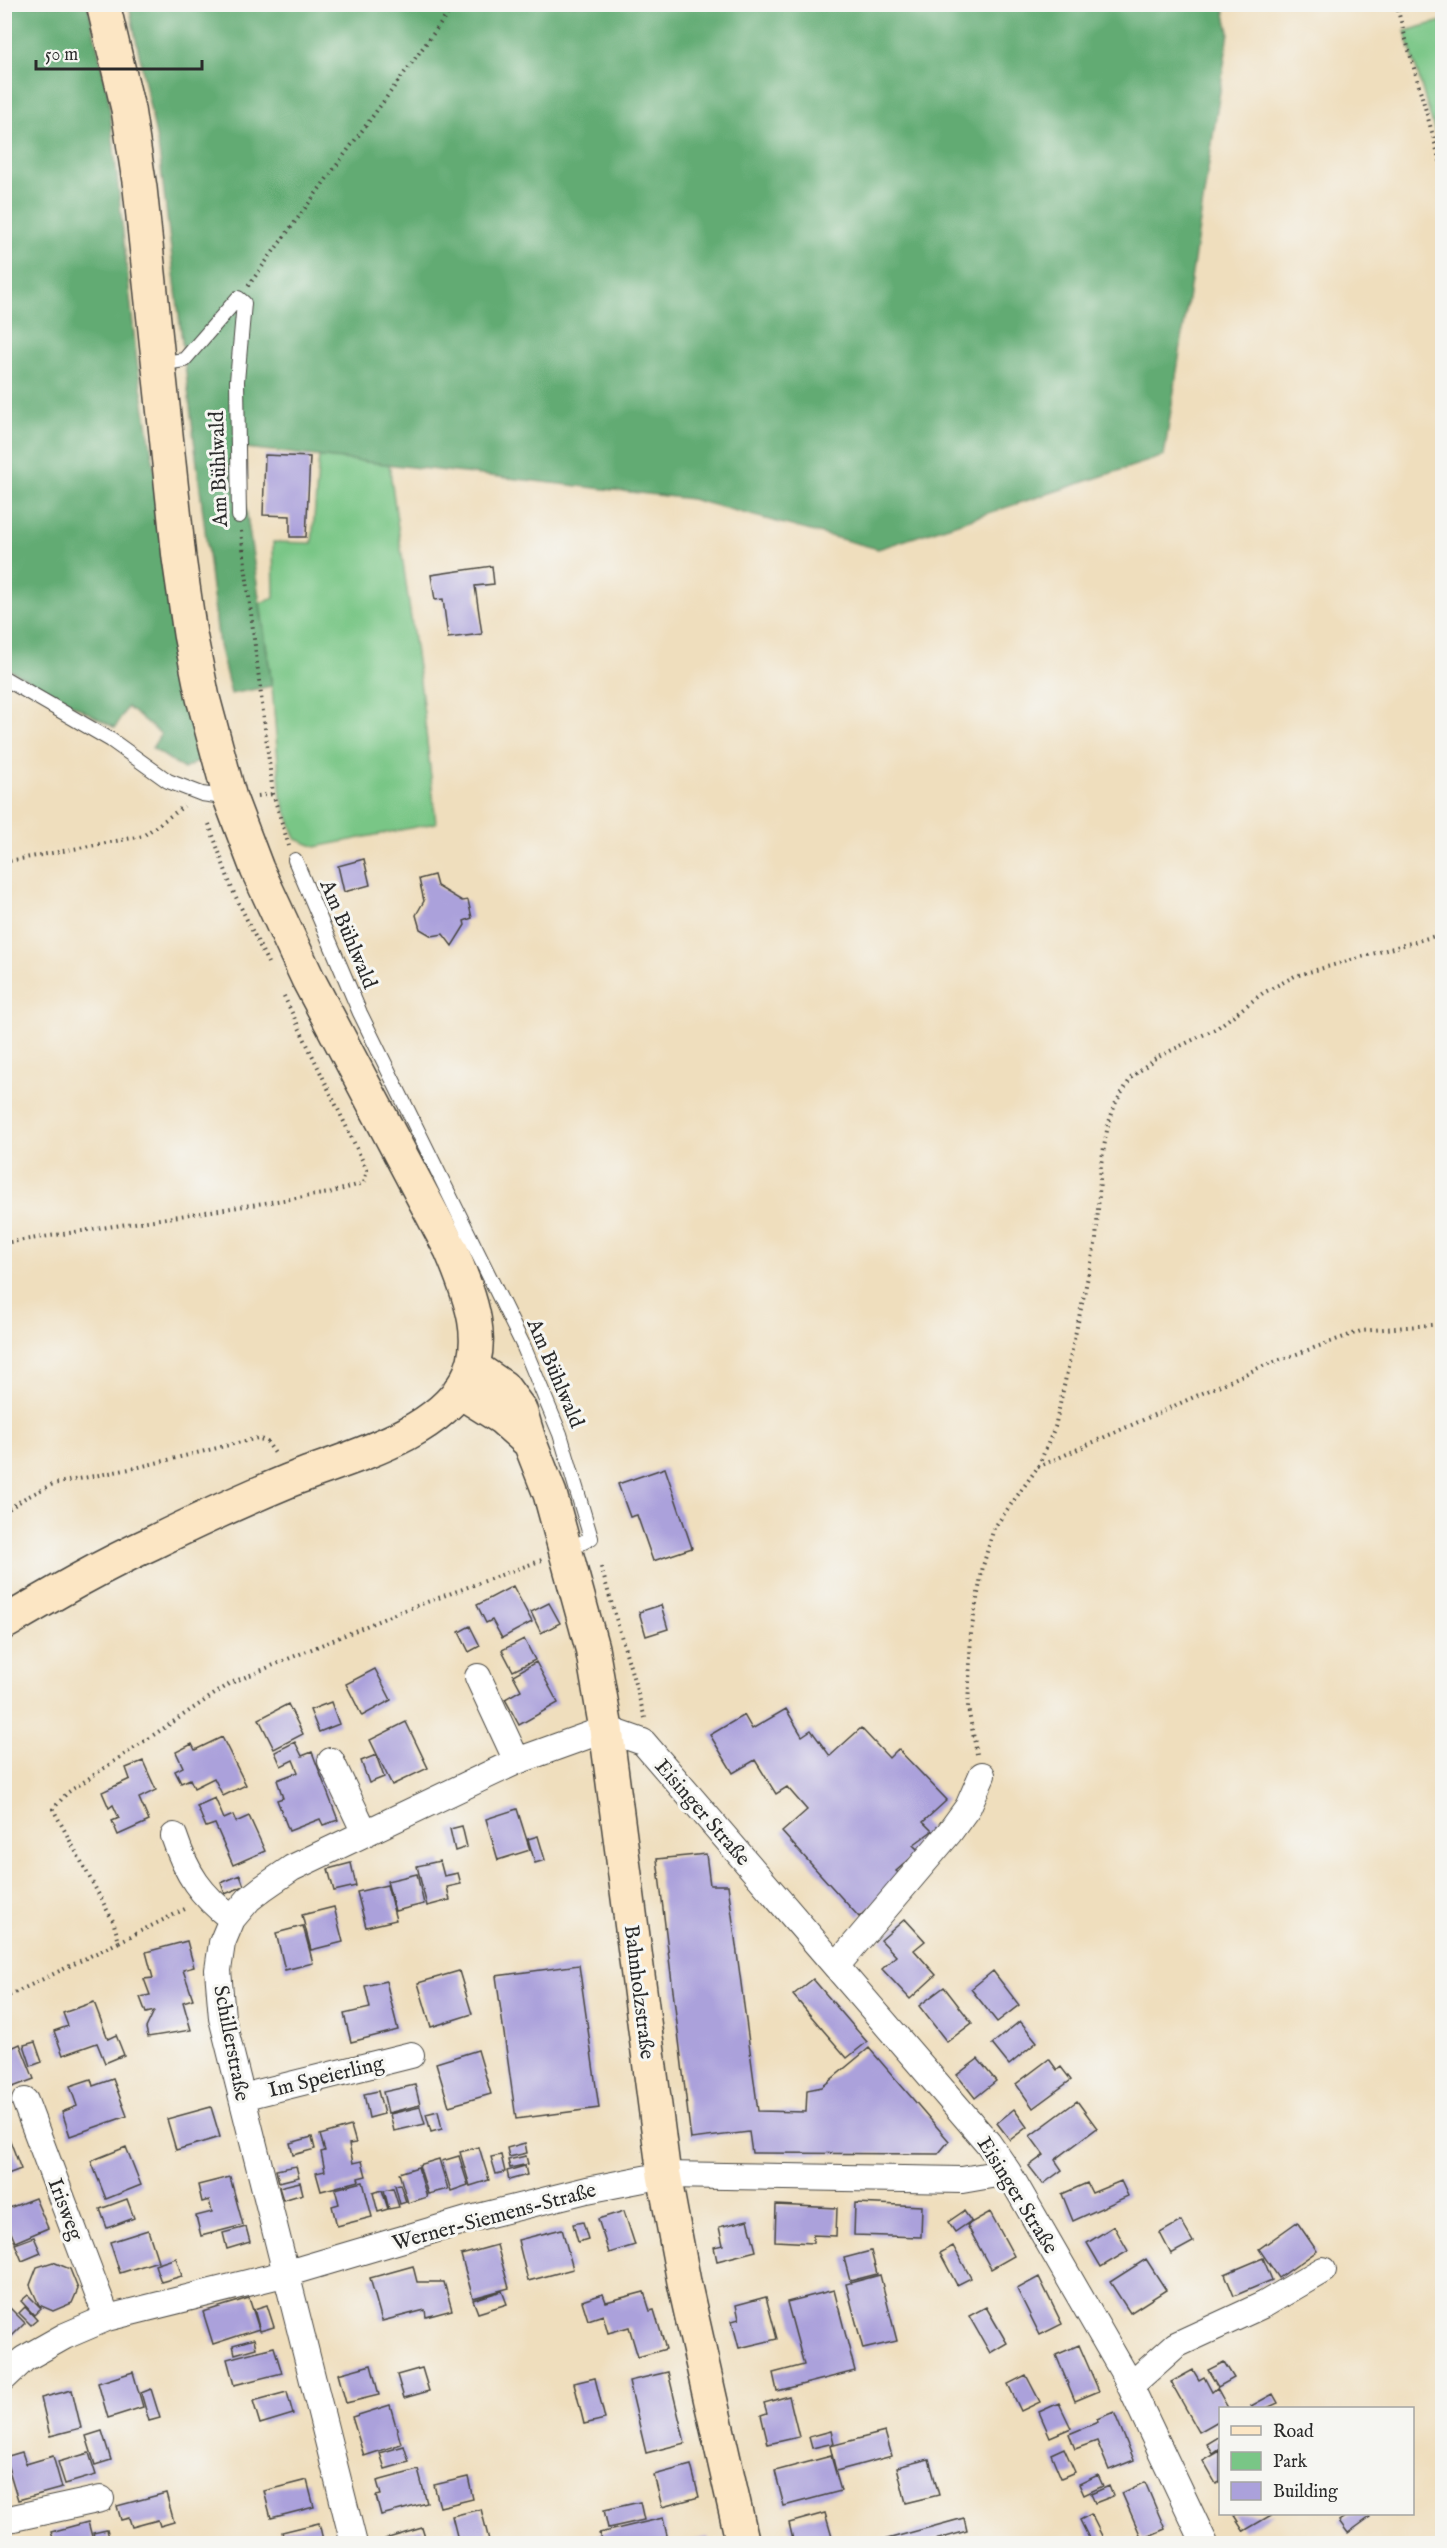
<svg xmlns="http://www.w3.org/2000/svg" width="1447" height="2548" viewBox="0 0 1447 2548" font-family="'IM FELL English',serif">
  <rect width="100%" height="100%" fill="#f6f6f2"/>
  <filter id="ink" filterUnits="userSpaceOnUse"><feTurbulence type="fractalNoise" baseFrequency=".0167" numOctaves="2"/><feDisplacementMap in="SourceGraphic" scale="12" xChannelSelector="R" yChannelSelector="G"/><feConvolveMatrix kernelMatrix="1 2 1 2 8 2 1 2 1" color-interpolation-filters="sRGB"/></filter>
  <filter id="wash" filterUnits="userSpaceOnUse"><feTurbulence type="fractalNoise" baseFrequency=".008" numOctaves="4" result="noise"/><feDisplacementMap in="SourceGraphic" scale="24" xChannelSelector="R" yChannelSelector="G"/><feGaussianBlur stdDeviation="1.35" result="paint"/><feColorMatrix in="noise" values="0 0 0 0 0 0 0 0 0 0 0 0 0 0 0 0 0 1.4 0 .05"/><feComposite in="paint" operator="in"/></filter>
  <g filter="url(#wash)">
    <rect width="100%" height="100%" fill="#efdebd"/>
    <path fill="#79c686" stroke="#527858" stroke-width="1.5" d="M1442 21V156L1405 31Z
      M319 456 389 464 422 696 436 823 316 847 296 839 281 797 272 686 260 603 274 598 273 542 312 543Z"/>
    <path fill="#62ab73" stroke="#466b4f" stroke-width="1.5" d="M5 5H88L108 94 137 362 202 759 184 769 152 748 161 734 127 707 115 728 5 667Z
      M129 5H1223L1229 32 1164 456 878 549 691 499 237 447 272 686 231 694 219 645 159 151Z"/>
    <g id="blocks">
      <path fill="#aba1db" d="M265 455 310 457 306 537H290V516L263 515Z
        M492 566 494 584 475 586 482 634 448 638 443 599 435 600 431 575Z
        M364 859 370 885 344 892 338 866Z
        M434 875 437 886 462 901 468 900 472 918 464 921 465 925 452 946 443 934 432 936 420 929 416 915 424 901 419 879Z
        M665 1468 692 1548 653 1561 637 1515 630 1517 618 1484Z
        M513 1586 532 1622 502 1638 492 1620 486 1623 477 1605Z
        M549 1603 560 1623 541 1633 531 1612Z
        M661 1605 668 1629 646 1636 639 1612Z
        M470 1626 480 1646 469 1652 459 1632Z
        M524 1639 535 1660 513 1671 502 1650Z
        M536 1662 558 1703 519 1725 505 1699 521 1690 513 1675Z
        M375 1669 391 1700 362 1716 346 1684Z
        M331 1702 339 1724 319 1732 310 1710Z
        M288 1704 303 1734 274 1749 259 1719Z
        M786 1709 802 1736 811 1730 830 1756 861 1728 889 1758 898 1749 947 1800 923 1822 932 1831 913 1845 919 1851 896 1871 902 1876 859 1917 782 1832 807 1810 787 1787 776 1794 755 1760 733 1773 710 1735 744 1715 752 1729Z
        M406 1722 428 1768 392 1785 370 1740Z
        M222 1737 246 1785 223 1796 214 1778 194 1788 190 1779 181 1783 175 1771 183 1767 176 1752 192 1744 195 1750Z
        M295 1742 302 1756 312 1752 338 1820 323 1825 320 1819 289 1831 277 1800 283 1798 277 1780 298 1772 293 1760 281 1766 275 1752Z
        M376 1755 384 1777 369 1783 361 1761Z
        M143 1761 156 1790 139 1798 149 1821 118 1835 112 1821 119 1818 113 1805 109 1808 102 1792 130 1779 126 1768Z
        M215 1798 224 1819 233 1815 236 1822 249 1816 265 1851 233 1865 215 1824 206 1827 197 1806Z
        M517 1809 530 1850 498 1860 486 1819Z
        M462 1826 467 1847 455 1851 450 1829Z
        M538 1836 545 1860 535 1863 528 1839Z
        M706 1854 710 1885H728L758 2111 806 2112 807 2090 822 2087 869 2048 949 2141 938 2154 752 2153 749 2132 691 2139 657 1859Z
        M440 1861 444 1876 458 1873 461 1884 447 1887 450 1900 427 1906 417 1866Z
        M351 1863 356 1886 334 1891 328 1869Z
        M417 1874 424 1904 395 1911 387 1881Z
        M240 1875 244 1886 225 1894 221 1883Z
        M387 1885 396 1920 366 1927 357 1892Z
        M334 1907 343 1942 311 1950 302 1915Z
        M905 1919 925 1941 914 1950 936 1975 910 1999 882 1969 896 1956 881 1940Z
        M303 1926 313 1963 285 1970 276 1933Z
        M187 1941 194 1967 183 1970 193 1999 183 2002 191 2030 148 2037 146 2028 154 2011 146 2013 140 1997 150 1995 144 1979 153 1978 146 1952Z
        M579 1965 599 2108 516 2119 496 1976Z
        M459 1971 472 2014 431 2027 418 1983Z
        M993 1971 1019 2005 997 2022 971 1989Z
        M813 1979 867 2042 847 2058 793 1995Z
        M386 1981 398 2030 351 2042 344 2014 370 2008 365 1986Z
        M944 1987 972 2023 947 2042 919 2006Z
        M94 2002 108 2039 116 2035 124 2055 105 2063 97 2043 63 2055 54 2031 68 2026 63 2013Z
        M1020 2021 1037 2042 1009 2065 992 2044Z
        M35 2042 42 2062 31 2066 24 2045Z
        M20 2044 34 2079 5 2090V2051Z
        M478 2050 491 2094 449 2106 436 2063Z
        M978 2059 996 2081 975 2098 957 2075Z
        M1049 2059 1057 2070 1061 2067 1071 2080 1033 2108 1016 2084Z
        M91 2079 93 2086 113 2079 127 2116 70 2136 62 2112 77 2106 70 2086Z
        M415 2085 420 2105 388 2113 383 2092Z
        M378 2091 384 2114 369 2118 364 2094Z
        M1077 2101 1097 2128 1055 2160 1062 2170 1043 2184 1029 2166 1044 2155 1030 2136Z
        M211 2107 220 2137 176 2150 167 2119Z
        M420 2107 425 2124 394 2131 390 2114Z
        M1014 2109 1027 2127 1010 2140 997 2123Z
        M438 2111 442 2129 431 2132 426 2114Z
        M351 2126 356 2143 349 2144 353 2163 362 2161 366 2176 358 2178 359 2181 321 2191 316 2173 325 2171 321 2152 325 2151 320 2135Z
        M7 2133 21 2169 5 2175V2134Z
        M312 2137 315 2149 293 2155 290 2143Z
        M525 2143 527 2153 509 2157 507 2148Z
        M126 2147 141 2185 106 2199 91 2161Z
        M479 2147 489 2180 470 2186 460 2152Z
        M501 2155 505 2172 496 2174 491 2157Z
        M459 2156 468 2185 451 2191 442 2161Z
        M526 2156 528 2164 510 2168 508 2160Z
        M439 2159 448 2189 428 2194 419 2165Z
        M296 2166 299 2177 279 2182 276 2170Z
        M525 2166 527 2175 509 2180 507 2171Z
        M418 2167 427 2197 408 2203 399 2173Z
        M230 2177 243 2225 201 2236 196 2216 212 2212 209 2200 202 2202 198 2185Z
        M1121 2181 1128 2196 1073 2221 1062 2194 1087 2183 1092 2193Z
        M300 2182 303 2194 283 2200 279 2187Z
        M363 2182 372 2217 337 2226 332 2206 339 2204 335 2189Z
        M400 2184 406 2202 400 2204 395 2185Z
        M393 2188 399 2207 389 2209 384 2190Z
        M382 2190 388 2209 378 2212 373 2193Z
        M35 2198 48 2228 15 2242 4 2216V2210Z
        M127 2199 134 2218 107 2228 100 2209Z
        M855 2203 922 2206 921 2237 854 2235Z
        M776 2205 837 2208 836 2236 813 2235V2243L775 2241Z
        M624 2211 635 2245 609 2253 598 2219Z
        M964 2211 971 2221 955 2232 948 2222Z
        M990 2212 1014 2256 991 2269 967 2225Z
        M748 2220 756 2251 717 2261 714 2247 723 2245 719 2227Z
        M1181 2221 1193 2242 1171 2254 1160 2233Z
        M583 2222 588 2239 578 2242 573 2224Z
        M1297 2222 1317 2251 1279 2278 1259 2249Z
        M1114 2226 1128 2251 1101 2267 1087 2243Z
        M246 2227 250 2242 227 2249 223 2233Z
        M562 2229 573 2269 528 2281 518 2240Z
        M148 2230 158 2261 120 2273 110 2242Z
        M34 2237 41 2253 22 2261 15 2244Z
        M497 2245 509 2288 473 2298 461 2255Z
        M953 2246 971 2278 957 2285 940 2253Z
        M871 2251 877 2274 850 2281 844 2258Z
        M176 2258 182 2276 161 2282 155 2265Z
        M1263 2258 1272 2280 1234 2296 1225 2274Z
        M1146 2259 1166 2290 1130 2313 1110 2282Z
        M53 2262 70 2269 78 2289 72 2303 53 2311 39 2305 30 2285 37 2267Z
        M413 2266 417 2282H444L452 2310 426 2317 425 2310 382 2321 370 2278Z
        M880 2275 897 2341 863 2349 846 2284Z
        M1039 2277 1062 2324 1040 2335 1017 2289Z
        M834 2290 855 2371 777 2391 773 2373 804 2365 787 2302Z
        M502 2291 507 2304 478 2313 473 2300Z
        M644 2292 650 2311 654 2310 666 2349 638 2357 629 2327 608 2333 603 2315 588 2320 582 2301 603 2294 606 2302Z
        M28 2295 41 2308 34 2315 21 2301Z
        M766 2297 777 2339 739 2348 732 2321 739 2319 736 2305Z
        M249 2298 259 2329 213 2344 203 2312Z
        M4 2302 25 2323 4 2344Z
        M267 2305 274 2327 260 2331 254 2309Z
        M25 2307 37 2320 31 2325 19 2313Z
        M986 2307 1007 2343 990 2353 969 2316Z
        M254 2339 256 2348 235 2354 233 2345Z
        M1079 2345 1099 2391 1075 2401 1056 2355Z
        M274 2347 282 2373 234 2385 227 2359Z
        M1224 2362 1234 2378 1218 2387 1208 2370Z
        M371 2365 379 2395 346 2403 338 2374Z
        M422 2368 429 2391 404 2398 397 2375Z
        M1193 2370 1199 2380 1204 2377 1212 2392 1217 2388 1228 2408H1220V2420L1199 2432 1171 2382Z
        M133 2372 143 2407 108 2418 98 2383Z
        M668 2372 685 2443 646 2453 629 2381Z
        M1026 2375 1040 2402 1021 2411 1008 2384Z
        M595 2378 605 2419 584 2424 574 2383Z
        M151 2389 160 2418 149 2421 141 2393Z
        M72 2390 81 2428 50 2436 41 2398Z
        M287 2392 293 2414 260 2424 253 2401Z
        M1273 2394 1278 2403 1267 2408H1253L1251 2406Z
        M789 2396 799 2437 768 2444 761 2415 767 2413 764 2403Z
        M1059 2403 1071 2428 1050 2437 1039 2412Z
        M390 2405 401 2444 364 2456 352 2417Z
        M1114 2412 1134 2460 1109 2470 1097 2441 1075 2449 1069 2434 1098 2422 1097 2419Z
        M102 2431 111 2460 95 2465 86 2436Z
        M831 2431 834 2443 812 2448 809 2437Z
        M885 2432 892 2456 836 2471 830 2446Z
        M1220 2436V2449L1213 2454 1207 2444Z
        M404 2446 409 2462 385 2469 380 2453Z
        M1064 2448 1075 2472 1061 2478 1051 2454Z
        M1220 2451V2482L1216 2484 1203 2461Z
        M22 2452 26 2464 53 2456 62 2488 18 2500 5 2457Z
        M89 2453 96 2475 65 2484 58 2462Z
        M831 2456 841 2491 784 2506 775 2471Z
        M929 2459 939 2495 906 2503 897 2467Z
        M691 2465 699 2497 662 2507 654 2475Z
        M418 2470 427 2503 381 2515 376 2496 381 2495 377 2481Z
        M1098 2475 1103 2486 1084 2495 1079 2484Z
        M468 2477 473 2499 440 2507 434 2485Z
        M307 2480 314 2507 271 2518 264 2491Z
        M1145 2482 1165 2529 1142 2539 1122 2493Z
        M1109 2486 1113 2496 1095 2503 1091 2494Z
        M166 2493 174 2522 160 2526 158 2520 132 2527 129 2518 121 2520 117 2506Z
        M640 2502 644 2520 608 2528 604 2510Z
        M481 2509 490 2544H459L452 2516Z
        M825 2513 834 2544H794L789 2523Z
        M1091 2514 1103 2538 1092 2544 1080 2520Z
        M1233 2514H1273L1244 2531Z
        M1349 2514H1367L1370 2517 1348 2533 1339 2521Z
        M663 2518 669 2544H602L599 2533Z
        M964 2518 967 2531 921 2544H869Z
        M88 2522 94 2544H55L51 2532Z
        M319 2523 324 2544H285L282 2532Z
        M422 2528 427 2544H386L385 2539Z
        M107 2530 111 2544H96L93 2533Z
        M708 2537 710 2544H682V2543Z"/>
    </g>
  </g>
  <g filter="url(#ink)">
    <use href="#blocks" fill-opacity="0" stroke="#484641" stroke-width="1.5"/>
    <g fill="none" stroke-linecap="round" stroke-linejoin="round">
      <g stroke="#484641" stroke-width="16">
        <path id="lane" d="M159 364 184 360 238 298 244 303 237 381 239 516
          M4 678 111 740 168 781 202 794 230 798
          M295 860 360 1013 523 1345 560 1434 591 1538 566 1551"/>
      </g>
      <g stroke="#484641" stroke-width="28">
        <path id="street" d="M478 1677 517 1761
          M331 1761 365 1833
          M174 1836C187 1875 200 1894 232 1919
          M837 1965 949 1833 968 1807 982 1775
          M242 2097 411 2055
          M25 2101 107 2318
          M4 2378 24 2359 65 2336 107 2318 288 2273 474 2218 587 2190 664 2175 962 2180 1008 2172
          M1130 2386 1176 2345 1265 2304 1323 2270
          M4 2520 101 2499
          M354 2544 222 2018 218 1970 222 1943 232 1919 249 1899 263 1888 292 1868 517 1761 606 1729 643 1742 988 2143 1008 2172 1125 2375 1205 2544"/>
      </g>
      <g stroke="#484641" stroke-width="36">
        <path id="secondary" d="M472 1366 503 1387 520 1410 530 1443 550 1494 592 1648 606 1729 664 2175 684 2282 743 2544
          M459 1391 502 1418 530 1443
          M4 1623C52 1595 101 1566 152 1543 197 1521 242 1500 288 1481 345 1458 434 1438 466 1381 490 1339 467 1290 451 1250L308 979 257 869 230 798 203 698 190 634 179 558 140 188 128 109 103 4"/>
      </g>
      <path stroke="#484641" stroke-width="4" stroke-dasharray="1.5 4.5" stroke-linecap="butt" d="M1396 4 1442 168
        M248 286 455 4
        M241 531 273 794 289 846
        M258 796 273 794
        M209 824 232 889 268 963
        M4 862 143 836 184 806
        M4 1243 329 1193 364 1183 367 1170 283 994
        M1038 1467 1263 1366 1361 1331 1442 1324
        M4 1512 25 1498 53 1484 135 1468 258 1438 267 1442 277 1456
        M601 1567 645 1718
        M977 1754 968 1708 971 1632 983 1566 994 1528 1038 1467 1055 1427 1096 1240 1101 1164 1108 1125 1116 1102 1131 1078 1154 1059 1217 1028 1263 993 1295 976 1442 934
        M119 1942 187 1908
        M4 1998 119 1942 113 1921 53 1809 67 1793 231 1683 397 1613 542 1560"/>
      <use href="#lane" stroke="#fff" stroke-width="14"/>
      <use href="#street" stroke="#fff" stroke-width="26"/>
      <use href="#secondary" stroke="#fce6c4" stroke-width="33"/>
    </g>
  </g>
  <g text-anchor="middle" stroke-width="6" stroke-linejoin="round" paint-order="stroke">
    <g font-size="21" fill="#2b2b2b" stroke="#f6f6f2">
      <text transform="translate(218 469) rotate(-92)" y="7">Am Bühlwald</text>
      <text transform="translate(349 934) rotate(67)" y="7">Am Bühlwald</text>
      <text transform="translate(556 1373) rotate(67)" y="7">Am Bühlwald</text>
      <text transform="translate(703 1812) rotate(49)" y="7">Eisinger Straße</text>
      <text transform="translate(640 1992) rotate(83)" y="7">Bahnholzstraße</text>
      <text transform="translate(232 2043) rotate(79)" y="7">Schillerstraße</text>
      <text transform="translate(326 2076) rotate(-14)" y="7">Im Speierling</text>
      <text transform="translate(1018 2195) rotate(58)" y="7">Eisinger Straße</text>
      <text transform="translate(66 2209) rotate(69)" y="7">Irisweg</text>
      <text transform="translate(494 2216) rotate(-15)" y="7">Werner-Siemens-Straße</text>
    </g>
  </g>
  <rect width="1447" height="2548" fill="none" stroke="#f6f6f2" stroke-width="24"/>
  <rect x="1219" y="2407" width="195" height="108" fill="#f6f6f2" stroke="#a5a5a2" stroke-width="1.5"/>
  <rect x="1231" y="2426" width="30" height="9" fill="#fce6c4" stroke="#a5a5a2" stroke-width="1.5"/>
  <text x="1273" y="2437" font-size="18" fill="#2b2b2b">Road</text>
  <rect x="1231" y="2452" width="30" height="18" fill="#79c686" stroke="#a5a5a2" stroke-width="1.5"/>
  <text x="1273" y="2467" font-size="18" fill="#2b2b2b">Park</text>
  <rect x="1231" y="2482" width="30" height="18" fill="#aba1db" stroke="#a5a5a2" stroke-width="1.5"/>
  <text x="1273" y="2497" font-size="18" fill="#2b2b2b">Building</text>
  <path d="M36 60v9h166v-9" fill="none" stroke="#2b2b2b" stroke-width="3"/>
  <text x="45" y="60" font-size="18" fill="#2b2b2b" stroke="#f6f6f2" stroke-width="4.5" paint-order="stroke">50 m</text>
</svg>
